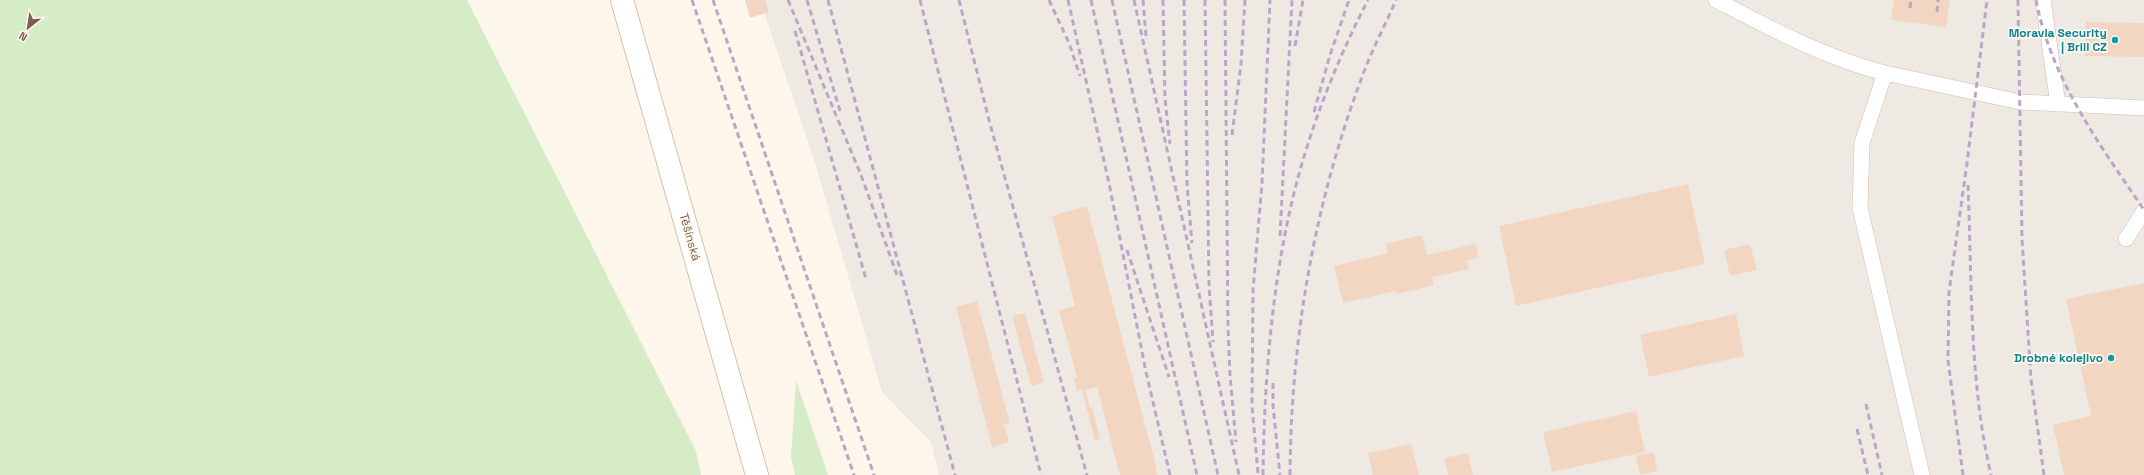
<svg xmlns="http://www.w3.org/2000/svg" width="2144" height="475" viewBox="0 0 2144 475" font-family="'Space Grotesk',sans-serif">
  <rect width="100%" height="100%" fill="#fdf6ea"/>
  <path fill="#efe9e3" d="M760 0H2144V475H939L931 442 882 392 816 166Z"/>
  <path fill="#d6ecc7" d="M0 0H467L696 451 701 475H0Z
    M796 380 828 475H795L791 457Z"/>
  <path fill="#f3d6c1" d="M745 0H765L769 12 750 18Z
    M1894 0H1950L1946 27 1891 20Z
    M2086 22 2144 23V57L2085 56Z
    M1688 184 1705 264 1516 306 1499 226Z
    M1087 206 1155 462 1157 475H1121L1119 472 1097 387 1085 390 1090 408 1092 407 1100 439 1095 441 1082 390 1077 391 1074 378H1077L1059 310 1075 306 1052 216Z
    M1422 235 1427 255 1476 244 1479 257 1467 261 1469 269 1432 277 1434 285 1397 294 1396 291 1343 303 1334 266 1388 253 1386 244Z
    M1750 244 1757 270 1730 276 1724 250Z
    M2144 283V475H2064L2053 425 2091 416 2066 299Z
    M977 301 1010 423 1004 424 1009 442 992 447 956 307Z
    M1025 313 1044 382 1031 386 1012 316Z
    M1736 314 1744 356 1649 377 1640 335Z
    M1636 411 1645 452 1552 472 1543 432Z
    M1411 444 1419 475H1373L1368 453Z
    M1654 452 1657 471 1640 475 1636 456Z
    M1468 453 1473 475H1448L1444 458Z"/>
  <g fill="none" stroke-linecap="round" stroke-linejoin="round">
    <g stroke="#d1beaf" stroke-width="16">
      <path id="lane" d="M1716 0C1770 28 1825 58 1885 73
        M2043 0 2058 104
        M2126 239 2144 211
        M1922 475 1860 208 1862 143 1885 73 2020 102 2144 108"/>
    </g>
    <g stroke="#d6c0ae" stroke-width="24">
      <path id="secondary" d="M622 0 757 475"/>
    </g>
    <use href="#lane" stroke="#fff" stroke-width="15"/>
    <use href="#secondary" stroke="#fff" stroke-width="22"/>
    <path stroke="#b9a7c9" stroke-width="3" stroke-dasharray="6 4" stroke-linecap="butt" d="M692 0 854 475
      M713 0 874 475
      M788 0 861 175 897 275
      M807 0 840 111
      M828 0 955 475
      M920 0 1041 475
      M959 0 989 120 1087 475
      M1049 0 1069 43 1080 76
      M1068 0 1110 188 1146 372 1170 475
      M1091 0 1197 475
      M1112 0 1218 475
      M1134 0 1239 475
      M1143 0 1146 36
      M1163 0 1165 99 1170 144
      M1184 0 1187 184 1192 243
      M1205 0 1209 285 1213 342
      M1225 0 1228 327 1230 375 1236 442
      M2018 0 2022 239 2031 379 2044 475
      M2036 0C2051 79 2100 145 2144 210
      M1910 8 1911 0
      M1937 12 1938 0
      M795 31 866 279
      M1295 46 1303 0
      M1314 112 1330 55 1349 0
      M1232 135 1241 64 1245 0
      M1968 185C1972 281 1969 381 1991 475
      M1280 236 1292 0
      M1127 250 1169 377
      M1273 383V405L1280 475
      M1866 404 1882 475
      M1857 429 1868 475
      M1258 473 1252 406 1253 290 1262 183 1270 0
      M1263 475C1264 388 1271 295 1290 210 1306 138 1334 66 1368 0
      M1290 475C1291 336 1315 199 1365 69 1374 46 1386 23 1396 0
      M1963 475 1948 360 1949 292 1967 163 1987 0"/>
  </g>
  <g fill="#0f9aa8" stroke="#fffaf2" stroke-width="1.5">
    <circle cx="2115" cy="40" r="4"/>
    <circle cx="2111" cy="358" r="4"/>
  </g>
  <g text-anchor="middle" stroke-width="3.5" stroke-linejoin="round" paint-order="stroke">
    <g font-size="12" font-weight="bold" fill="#0d838f" stroke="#fffaf2" text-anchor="end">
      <text x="2107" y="37">Moravia Security<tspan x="2107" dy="14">| Brill CZ</tspan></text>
      <text x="2103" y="362">Drobné kolejivo</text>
    </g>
    <g font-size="12" fill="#7a5d4c" stroke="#fffaf2">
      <text transform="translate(690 237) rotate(74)" y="4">Těšínská</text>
    </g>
  </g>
  <g transform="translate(28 28) rotate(210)" stroke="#fffaf2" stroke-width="3" paint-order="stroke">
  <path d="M0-3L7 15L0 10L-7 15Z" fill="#7a5d4c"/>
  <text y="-6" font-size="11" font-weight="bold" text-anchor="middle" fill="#7a5d4c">N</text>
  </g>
</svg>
